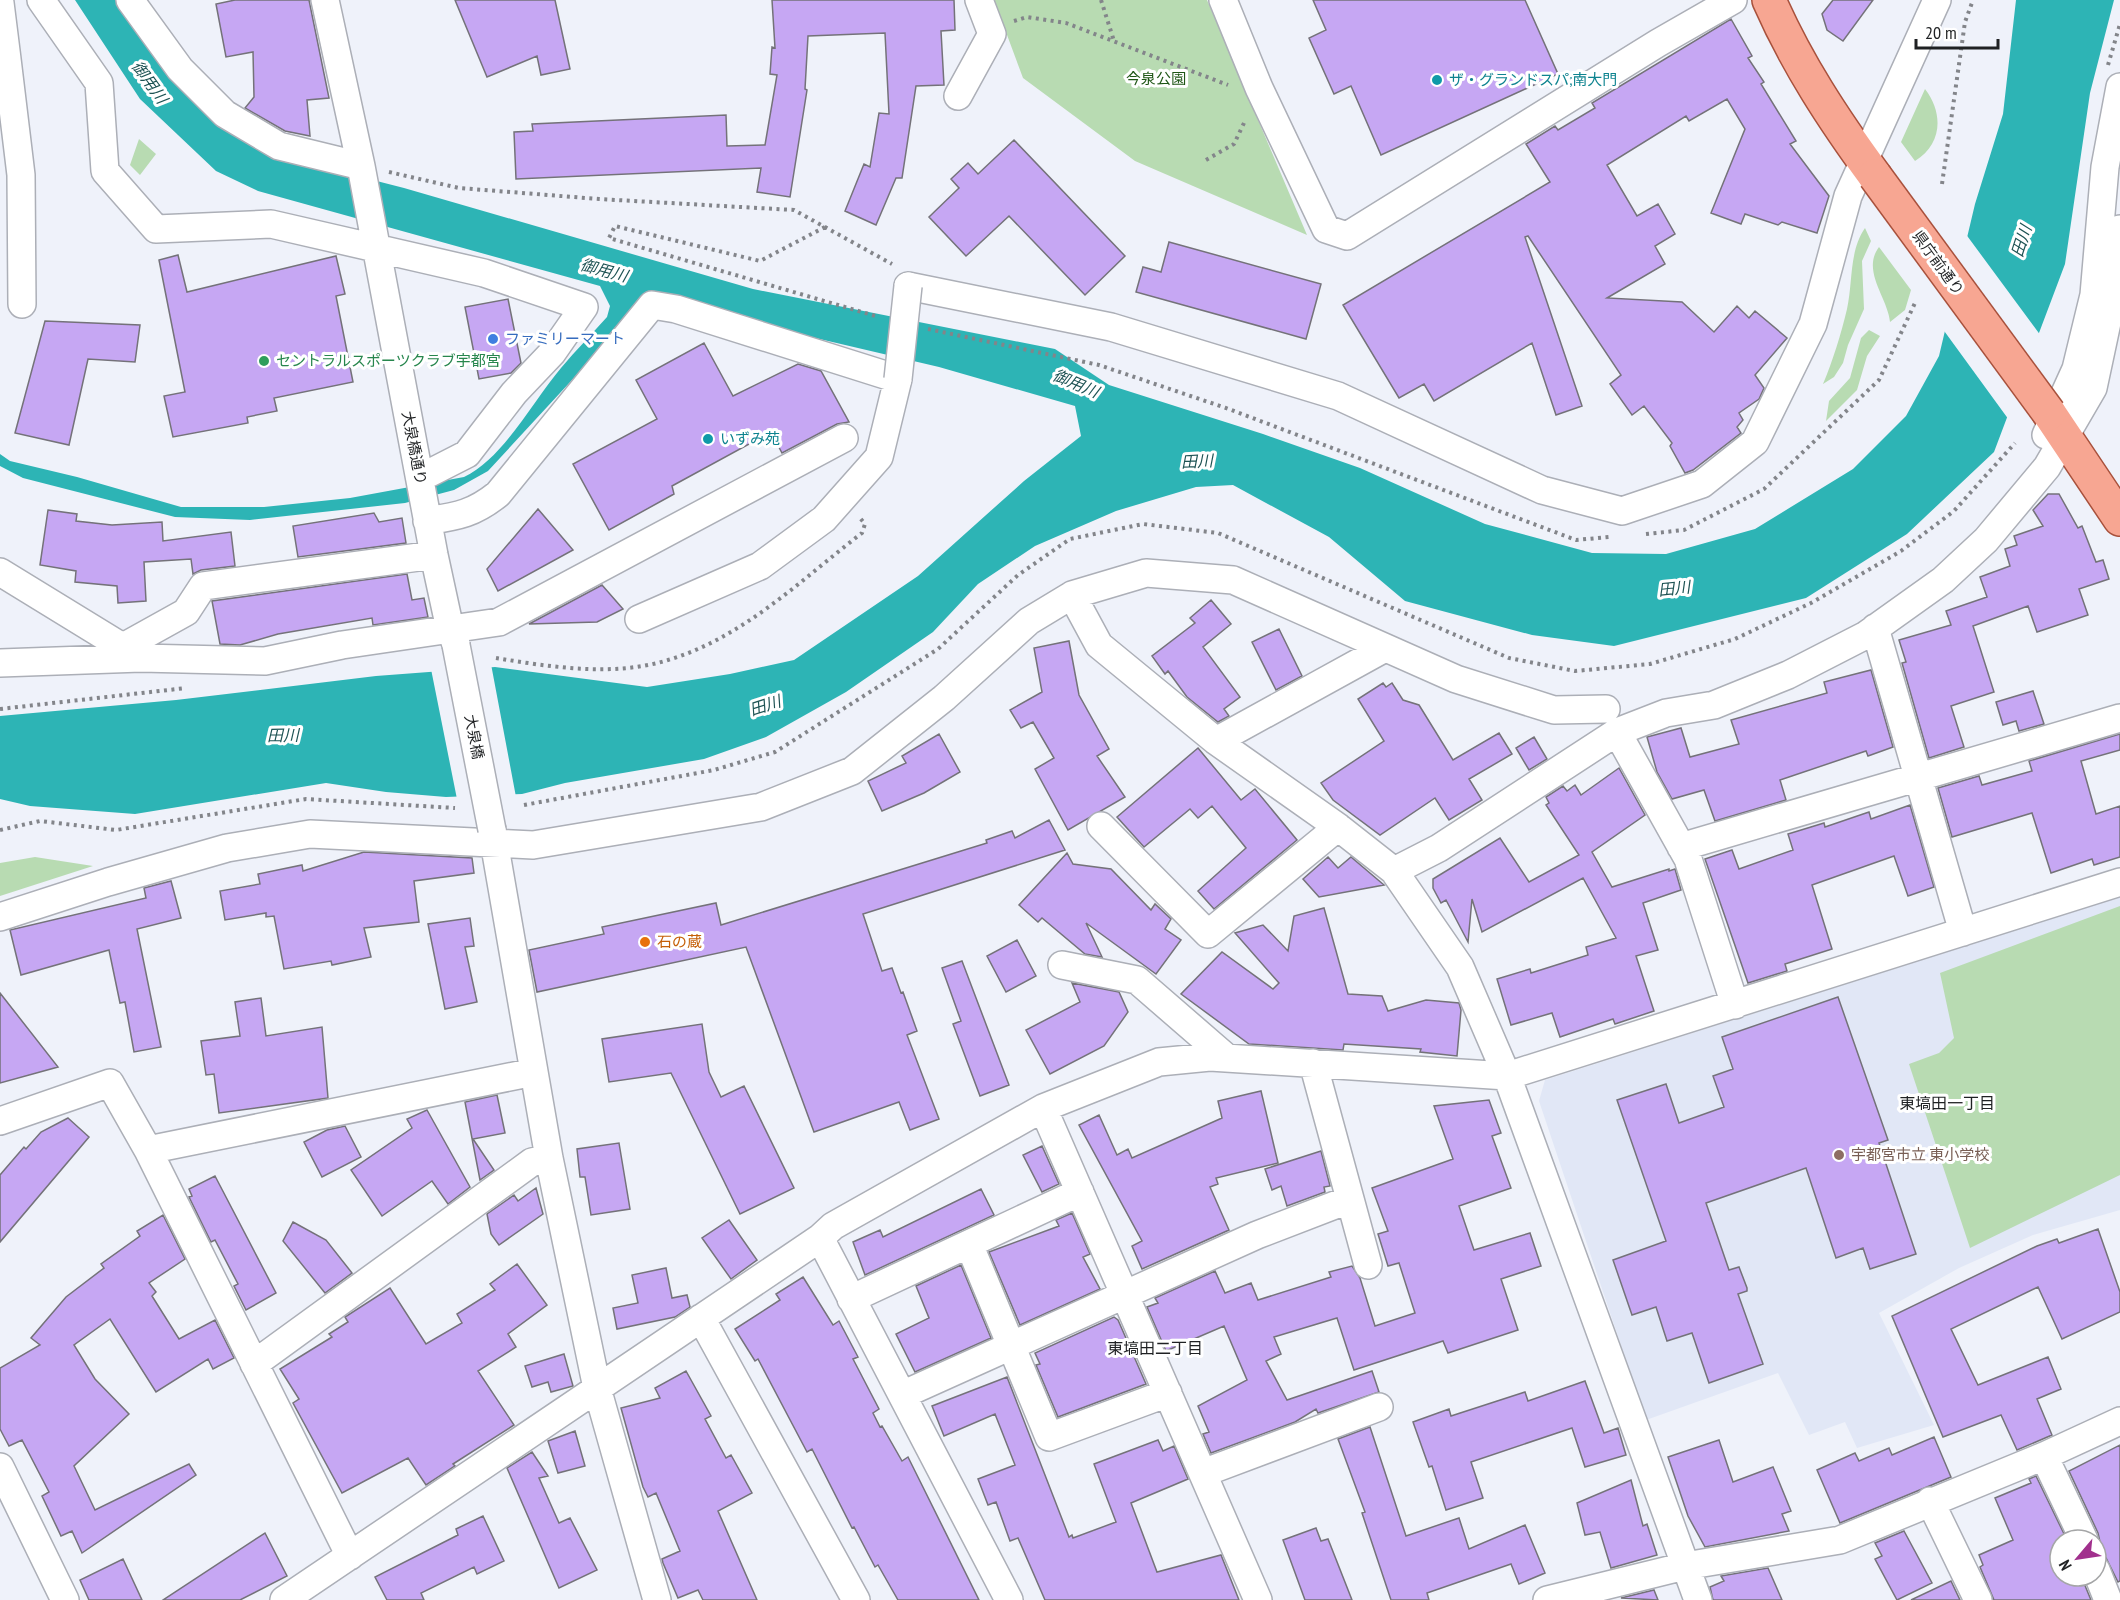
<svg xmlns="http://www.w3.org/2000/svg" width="2120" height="1600" viewBox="0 0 2120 1600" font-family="'PT Sans Narrow','Noto Sans JP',sans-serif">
  <rect width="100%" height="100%" fill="#eff2fa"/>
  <path fill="#e1e7f6" d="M2120 897V1210L2033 1235 1959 1268 1879 1313 1934 1425 1857 1448 1845 1422 1809 1435 1778 1373 1646 1420 1539 1101 1545 1080Z"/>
  <path fill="#b8dbb2" d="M994 0H1207L1307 235 1135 161 1023 78Z
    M1925 89C1944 114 1942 144 1915 161L1901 142Z
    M139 139 156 154 140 175 130 165Z
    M1865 228 1871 241 1862 261 1864 309 1848 345 1843 363 1834 377 1823 384C1833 360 1841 334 1847 309 1853 282 1849 251 1865 228Z
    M1879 247 1911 290 1905 310 1890 322C1888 298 1861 271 1879 247Z
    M1869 330 1880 336 1867 356 1857 390 1826 421 1829 401 1850 378 1861 338Z
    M35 857 93 866 0 896V863Z
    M2120 906V1175L1970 1248 1909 1064 1939 1053 1954 1038 1940 973Z"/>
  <path fill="#2db4b5" d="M75 0H120L279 156 404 188 753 289 1055 349 1109 385 1263 434 1360 468 1485 524 1592 553 1666 554 1755 529 1853 469 1906 416 1939 356 1975 204 2003 114 2016 0H2114L2090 93 2065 264 1994 452 1907 534 1806 598 1614 646 1532 635 1405 601 1329 537 1233 485 1196 487 1116 511 1035 546 978 584 933 632 846 692 766 737 704 759 565 783 522 794 446 797 386 792 326 783 135 814 30 806 0 799V716L176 700 376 676 495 667 647 687 730 674 794 660 918 576 1024 481 1081 436 1075 406 939 367 721 316 633 314 488 471 454 490 405 503 250 520 175 517 23 478 0 466V454L10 461 77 477 181 507H264L350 498 464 477C503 459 533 401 561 368 576 350 592 334 607 317L610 306 600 286 258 191 216 171 140 99Z"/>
  <path fill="#eff2fa" d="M1965 233 2041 336 2009 420 1942 328Z
    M491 664 516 797 457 799 431 669Z"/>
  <path fill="#c6a7f3" stroke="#747279" stroke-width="1.5" d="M235 0H309L329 98 307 100 310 136 285 131 245 108 254 97 253 52 226 57 216 4Z
    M455 0H555L570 69 541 75 537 56 487 77Z
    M772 0H954L955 30 941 31 944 85 916 86 902 178H896L876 225 845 211 864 164 870 167 879 113 889 114 885 33 808 36 805 89 807 90 790 197 757 192 761 168 516 179 514 132 533 131 532 124 726 115 727 146 765 145 777 75 770 74 772 47 775 48Z
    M1313 0H1525L1558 74 1381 155 1351 86 1334 94 1309 38 1326 30Z
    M1833 0H1873L1843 41 1827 30 1822 14Z
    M1731 19 1752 56 1748 58 1764 82 1761 84 1796 141 1790 144 1829 196 1817 233 1782 222 1778 225 1745 214 1741 224 1711 213 1745 129 1727 99 1689 121 1686 116 1607 165 1637 216 1658 204 1675 234 1655 246 1665 264 1607 298 1682 302 1714 332 1737 306 1749 318 1755 311 1787 338 1755 375 1764 388 1759 399 1739 413 1743 420 1737 427 1741 433 1693 470 1685 473 1670 446 1672 443 1644 406 1632 415 1610 384 1621 375 1528 236 1525 237 1582 406 1556 415 1532 343 1434 401 1424 384 1399 398 1343 305 1550 182 1526 144 1555 126 1558 130 1595 108 1592 103Z
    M1014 140 1125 256 1085 295 1009 216 966 256 929 217 959 188 951 179 968 163 978 174Z
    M1169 242 1321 284 1306 339 1136 292 1143 267 1161 272Z
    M178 255 187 292 336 256 345 294 336 296 353 382 274 398 277 411 247 417 248 423 173 437 164 396 185 392 159 260Z
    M508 299 521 363 511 373 479 379 465 307Z
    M45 321 140 325 135 362 88 359 69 445 15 433Z
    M704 343 733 396 798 364 821 371 849 422 837 424 782 453 771 432 672 486 674 494 609 530 573 464 657 419 636 380Z
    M2048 494H2059L2078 528 2082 526 2096 562 2103 560 2109 579 2079 589 2088 615 2037 632 2028 606 1973 626 1994 692 1951 706 1964 747 1929 758 1902 663 1906 662 1899 640 1951 625 1946 611 1987 597 1980 577 2010 566 2005 549 2017 545 2014 536 2043 526 2033 510Z
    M538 509 573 550 498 591 487 569Z
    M48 510 77 514 76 521 112 525 162 522 163 541 231 532 235 566 201 570 193 574 191 559 144 562 146 601 118 603 117 586 75 582 76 571 40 565Z
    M374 513 379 522 402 518 406 543 298 557 293 526Z
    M407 574 412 600 424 598 428 617 373 625 372 618 278 634 240 645 220 644 212 601Z
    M602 585 623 609 597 622 529 624Z
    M1211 600 1231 624 1203 647 1240 697 1224 709 1229 716 1218 722 1187 697 1168 671 1165 674 1152 656 1195 623 1190 618Z
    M1279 629 1302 676 1276 690 1252 642Z
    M1069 641 1079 695 1109 749 1097 756 1125 797 1068 830 1035 769 1054 758 1033 722 1021 728 1010 710 1042 692 1034 648Z
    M1871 670 1893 747 1868 756 1866 751 1780 780 1786 800 1715 821 1704 790 1672 799 1657 772 1647 737 1681 728 1690 757 1739 744 1731 720 1827 693 1824 682Z
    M1383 683 1386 687 1392 683 1403 700 1419 705 1453 760 1499 733 1512 754 1469 779 1482 800 1449 820 1435 798 1380 835 1333 800 1321 783 1384 741 1358 699Z
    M2033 691 2044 724 2019 731 2016 721 2003 725 1996 702Z
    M939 734 960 772 924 793 882 811 868 781 906 763 902 756Z
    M2120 734V750L2081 761 2096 814 2120 806V857L2094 865 2092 859 2051 873 2032 813 1952 837 1938 788 1979 776 1982 785 2032 771 2029 761Z
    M1534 737 1547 759 1529 770 1516 748Z
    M1198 748 1241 800 1255 789 1297 840 1214 909 1198 891 1246 848 1212 806 1198 818 1190 809 1144 847 1117 817Z
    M1619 768 1645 815 1592 852 1612 887 1669 869V871L1675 869 1681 890 1643 903 1658 950 1636 956 1654 1011 1615 1024 1613 1019 1560 1037 1552 1013 1511 1025 1497 979 1530 969 1531 973 1588 955 1586 947 1616 938 1583 878 1482 932 1472 899 1468 942 1446 900 1441 903 1433 888V879L1500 838 1529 882 1579 855 1546 805 1549 803 1546 797 1563 786 1567 791 1575 785 1581 795Z
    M1910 805 1934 887 1908 896 1894 856 1812 885 1832 949 1785 964 1787 971 1748 983 1705 859 1732 850 1739 869 1793 850 1788 834 1824 823 1825 827 1869 812 1871 819Z
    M1049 820 1065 850 863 914 882 971 892 968 901 993 903 992 917 1031 907 1035 939 1119 910 1130 899 1102 814 1132 746 947 537 992 529 950 604 934 602 927 716 903 721 925 987 843 986 840 1012 831 1015 838Z
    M364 852 472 858 474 873 414 881 419 922 364 928 371 957 332 965 331 961 284 969 274 916 266 917V913L225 920 220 891 260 884 258 874 302 865 303 871Z
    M1067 853 1073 864 1111 869 1151 910 1155 904 1171 919 1165 929 1181 940 1156 974 1086 923 1102 957 1085 954 1042 918 1038 922 1019 905Z
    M1328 857 1338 868 1351 857 1384 885 1319 897 1303 879Z
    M171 881 181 918 137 929 161 1047 134 1052 125 1002 120 1003 109 950 21 975 10 930 146 898 144 888Z
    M1324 908 1348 994 1382 996 1388 1011 1426 1000 1459 1003 1461 1010 1457 1056 1420 1052 1421 1049 1344 1044 1343 1050 1249 1044 1181 994 1222 952 1273 989 1279 983 1235 933 1263 925 1288 951 1294 916Z
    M470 918 474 946 465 947 477 1002 445 1009 428 924Z
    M1017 940 1036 976 1006 992 987 956Z
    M962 961 1009 1085 980 1096 953 1024 961 1021 942 968Z
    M1072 983 1119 992 1128 1012 1104 1046 1050 1074 1026 1030 1080 1002Z
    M0 993 58 1067 0 1083Z
    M1838 997 1888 1140 1879 1143 1916 1254 1870 1269 1863 1248 1836 1258 1806 1168 1706 1203 1729 1270 1739 1267 1747 1288V1291L1738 1294 1763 1364 1709 1383 1692 1333 1667 1341 1656 1307 1632 1315 1613 1260 1666 1241 1617 1100 1666 1084 1679 1123 1724 1107 1713 1076 1733 1069 1722 1037Z
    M261 998 266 1036 322 1027 328 1098 219 1113 214 1074 206 1075 201 1041 240 1036 235 1002Z
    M702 1024 709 1072 721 1097 744 1086 794 1188 740 1214 671 1073 609 1082 602 1039Z
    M1261 1091 1278 1163 1216 1178 1218 1184 1210 1187 1229 1230 1142 1269 1132 1246 1142 1241 1079 1125 1099 1115 1117 1155 1128 1149 1132 1158 1222 1118 1218 1101Z
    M497 1095 505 1133 473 1139 494 1170 480 1180 465 1102Z
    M1489 1100 1501 1133 1492 1136 1511 1188 1459 1206 1474 1250 1530 1233 1541 1266 1501 1279 1518 1330 1448 1353 1443 1341 1354 1370 1337 1318 1274 1337 1281 1354 1266 1361 1287 1400 1372 1371 1379 1392 1318 1413 1316 1409 1295 1422 1211 1453 1203 1434 1209 1432 1198 1406 1247 1380 1224 1326 1166 1351 1147 1307 1158 1303 1155 1298 1215 1271 1225 1293 1251 1283 1258 1300 1331 1277 1329 1272 1352 1266 1360 1278 1375 1326 1415 1313 1399 1263 1388 1266 1378 1234 1388 1231 1372 1188 1453 1159 1434 1106Z
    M427 1110 470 1187 448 1204 432 1181 382 1216 351 1170 412 1128 407 1119Z
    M68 1118 89 1137 0 1242V1175L24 1147 26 1149 41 1132Z
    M345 1126 361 1157 322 1177 304 1142 327 1130Z
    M619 1143 630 1209 591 1215 585 1177H580L577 1149Z
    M1042 1146 1059 1184 1042 1192 1023 1155Z
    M1321 1151 1330 1186 1324 1187 1325 1192 1287 1206 1281 1186 1272 1190 1265 1169Z
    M215 1176 276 1293 246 1310 234 1286 238 1284 215 1240 211 1242 189 1197 192 1196 189 1189Z
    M536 1188 543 1214 499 1245 491 1234 487 1214 514 1195 518 1201Z
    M981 1189 994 1215 865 1275 853 1242 880 1230 883 1237Z
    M1072 1213 1090 1254 1083 1257 1100 1289 1020 1325 989 1252 1059 1226 1056 1220Z
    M163 1215 185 1259 149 1283 156 1292 152 1296 179 1339 215 1320 234 1358 213 1369 208 1359 156 1392 110 1319 74 1345 95 1379 129 1414 74 1466 95 1510 189 1464 196 1475 82 1553 72 1531 61 1536 42 1496 49 1492 22 1440 9 1446 0 1429V1368L40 1345 31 1338 66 1297 104 1268 101 1264 140 1236 137 1231Z
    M729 1220 757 1260 731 1279 702 1238Z
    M293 1222 326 1240 352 1273 325 1293 283 1241Z
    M2098 1229 2120 1292V1312L2062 1339 2038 1287 1951 1329 1978 1385 2048 1357 2061 1389 2037 1399 2052 1435 2017 1450 2001 1415 1943 1437 1892 1316 2037 1246 2057 1239 2059 1243Z
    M517 1264 547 1305 508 1334 516 1347 478 1371 514 1425 453 1464 455 1466 426 1485 408 1458 342 1493 293 1403 299 1399 280 1369 332 1337 329 1334 348 1322 345 1317 390 1288 426 1344 462 1323 457 1314 495 1290 490 1284Z
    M961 1265 991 1338 915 1372 896 1334 929 1318 916 1286Z
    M666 1268 672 1298 687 1295 690 1307 675 1317 617 1329 613 1308 638 1303 632 1275Z
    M803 1277 833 1325 839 1321 858 1357 853 1359 879 1409 873 1413 880 1427 882 1426 902 1461 908 1457 979 1600H898L878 1565 875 1567 854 1527 852 1528 812 1449 807 1452 758 1359 755 1361 735 1329 780 1300 776 1294Z
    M1114 1317 1118 1320 1146 1384 1058 1417 1036 1365 1040 1364 1035 1353Z
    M564 1354 573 1386 551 1392 548 1382 532 1387 525 1366Z
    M686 1371 711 1416 705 1419 726 1458 731 1455 752 1493 718 1511 757 1600H703L698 1590 678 1598 663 1563 662 1559 680 1551 656 1493 648 1497 643 1487 621 1408 660 1398 655 1388Z
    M1007 1377 1069 1537 1072 1535 1073 1538 1116 1522 1094 1464 1158 1440 1163 1451 1174 1446 1188 1479 1131 1503 1157 1572 1221 1555 1239 1600H1045L1018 1538 1010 1541 996 1502 988 1505 978 1479 1015 1465 995 1414 944 1436 932 1406Z
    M1585 1381 1604 1433 1618 1428 1626 1455 1585 1467 1572 1428 1471 1462 1483 1498 1446 1510 1432 1466 1429 1467 1413 1422 1449 1409 1451 1416 1525 1392 1528 1401Z
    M1370 1427 1406 1536 1459 1518 1469 1549 1525 1525 1545 1573 1519 1584 1511 1564 1427 1593 1429 1600H1391L1362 1513 1365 1512 1338 1439Z
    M575 1431 585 1466 558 1473 548 1441Z
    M1934 1437 1951 1477 1840 1523 1817 1470 1855 1453 1859 1461 1889 1448 1892 1455Z
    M1719 1440 1733 1482 1773 1467 1791 1511 1782 1514 1789 1531 1705 1547 1688 1516 1668 1457Z
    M2120 1445V1581L2118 1582 2106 1558 2096 1555 2100 1542 2098 1533 2069 1471Z
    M532 1452 548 1476 539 1478 559 1523 570 1518 597 1570 559 1588 507 1468Z
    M2036 1476 2067 1540H2060V1576H2081L2091 1600H1994L1980 1567 1983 1565 1979 1555 2013 1540 1995 1498 2031 1483 2029 1479Z
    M1631 1480 1643 1526 1647 1524 1657 1555 1611 1568 1600 1532 1585 1535 1577 1503Z
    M483 1516 504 1561 477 1574 474 1567 421 1593 424 1600H387L375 1577 458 1535 456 1529Z
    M1316 1528 1321 1541 1328 1539 1352 1600H1305L1283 1540Z
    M1904 1531 1932 1583 1897 1600 1875 1559 1882 1556 1875 1543Z
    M265 1533 287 1576 240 1600H163Z
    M123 1559 142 1600H89L80 1580Z
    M1768 1568 1782 1600H1713L1710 1587 1724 1581 1721 1576Z
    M1951 1581 1960 1600H1911Z
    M1654 1590 1658 1600 1621 1598Z"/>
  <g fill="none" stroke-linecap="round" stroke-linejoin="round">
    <g stroke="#acafb7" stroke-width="30">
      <path id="minor" d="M41 0 99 83 105 171 156 229 271 224 484 273 584 307 552 353 514 393 467 454 420 478
        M130 0 180 69 225 114 279 146 361 166
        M325 0 361 166 434 555 450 629 456 644
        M1223 0 1259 88 1326 229 1347 236 1658 43 1733 0
        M0 3 7 59H0
        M7 59 21 175 22 304
        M958 96 992 34 979 0
        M908 286 1111 327 1338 396 1542 490 1622 511 1702 484 1755 442 1813 324 1848 196 1937 0
        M2046 435 2076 369 2094 295 2105 167 2120 87
        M427 521C458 516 473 514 498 494L652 305 676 309 898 379 879 457 824 519 760 566 639 619
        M0 572 137 656
        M1072 595 1099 645 1216 741 1338 827 1394 871 1460 967 1507 1076 1698 1600
        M1875 628 1963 932
        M123 647 186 612 203 586 434 555
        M0 663 141 658 265 661 342 645 499 622 844 438
        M1617 732 1688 859 1735 1005
        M1216 741 1385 648
        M1101 826 1208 934 1338 827
        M492 830 549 1158 597 1388 657 1600
        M1681 847 2120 718
        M1394 871 1439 848 1617 732 1666 713 1714 705 1788 675 1866 635 1943 580 1986 540 2047 467 2093 388 2116 280 2120 229
        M0 917 108 882 227 848 310 834 533 845 761 807 852 771 944 698 1029 621 1072 595 1146 573 1233 580 1456 679 1554 710 1606 709
        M1062 965 1137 980 1227 1058
        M1313 1063 1368 1265
        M1043 1108 1258 1600
        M0 1121 110 1083 148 1150
        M820 1238 1009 1600
        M969 1244 1049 1437 1168 1393
        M851 1299 1080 1192
        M701 1318 856 1600
        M254 1364 532 1162 549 1158
        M902 1395 1257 1235 1348 1200
        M2044 1456 2084 1540
        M0 1467 65 1600
        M1203 1473 1379 1407
        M1930 1501 1978 1600
        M350 1556 148 1150 534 1072
        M2096 1570 2108 1600
        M284 1600 820 1238 833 1226 1043 1108 1159 1062 1210 1057 1507 1076 2120 882
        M1547 1600 1685 1566 1840 1540 2044 1456 2120 1421"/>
    </g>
    <g stroke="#a8513c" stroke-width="36">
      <path id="major" d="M1769 0C1797 64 1834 120 1875 176
        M2049 413 2120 519"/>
    </g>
    <path stroke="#83858a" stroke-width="4" stroke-dasharray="3 4.5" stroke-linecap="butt" d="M1101 0 1114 41
      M1014 21 1027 17 1066 23 1228 85
      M2108 65 2120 24
      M1206 160 1234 144 1244 123
      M389 172 459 188 599 199 794 210 892 264
      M1942 184 1965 22 1973 0
      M825 227 760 261 615 226 609 238 879 317
      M928 329 1099 365 1226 408 1576 540 1609 537
      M1646 534 1684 530 1764 489 1879 380 1915 303
      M496 658C551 667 614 677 668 660 743 638 802 579 862 533L865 524 860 518
      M0 709 186 688
      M524 805 714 770 775 752 938 649 1018 575 1070 539 1143 524 1218 533 1509 658 1575 671 1650 664 1735 639 1811 603 1901 551 1954 511 2015 443
      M0 830 40 821 116 830 306 799 455 808"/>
    <use href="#minor" stroke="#fff" stroke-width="27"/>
    <use href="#major" stroke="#f7a692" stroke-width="33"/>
    <g stroke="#acafb7" stroke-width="30" stroke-linecap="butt">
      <path id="minor-bridge" d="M898 379 908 286
        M456 645 492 830"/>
    </g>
    <g stroke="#a8513c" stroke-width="36" stroke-linecap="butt">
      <path id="major-bridge" d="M1875 176 2049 413"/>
    </g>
    <use href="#minor-bridge" stroke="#fff" stroke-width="27"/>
    <use href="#major-bridge" stroke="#f7a692" stroke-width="33"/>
  </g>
  <g fill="#0f9aa8" stroke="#fff" stroke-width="2">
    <circle cx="1437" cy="80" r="6"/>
    <circle cx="708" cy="439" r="6"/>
  </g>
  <circle fill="#3f7fe0" stroke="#fff" stroke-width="2" cx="493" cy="339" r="6"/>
  <circle fill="#2e9e5b" stroke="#fff" stroke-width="2" cx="264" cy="361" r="6"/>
  <circle fill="#e8710a" stroke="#fff" stroke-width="2" cx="645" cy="942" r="6"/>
  <circle fill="#8d6e63" stroke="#fff" stroke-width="2" cx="1839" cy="1155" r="6"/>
  <g text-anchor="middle" stroke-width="6" stroke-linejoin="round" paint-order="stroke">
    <g font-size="15" fill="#1f5616" stroke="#fff">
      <text x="1156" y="84">今泉公園</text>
    </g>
    <g font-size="15" fill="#0d838f" stroke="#fff" text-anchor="start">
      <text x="1449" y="85">ザ・グランドスパ;南大門</text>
      <text x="720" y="444">いずみ苑</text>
    </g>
    <g font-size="15" fill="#1f2123" stroke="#fff">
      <text transform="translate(1938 263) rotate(54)" y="5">県庁前通り</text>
      <text transform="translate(414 448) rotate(79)" y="5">大泉橋通り</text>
      <text transform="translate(474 737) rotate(79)" y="5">大泉橋</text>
    </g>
    <g font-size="15" fill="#366cbe" stroke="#fff" text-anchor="start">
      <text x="505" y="344">ファミリーマート</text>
    </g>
    <g font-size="15" fill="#27864d" stroke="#fff" text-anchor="start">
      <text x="276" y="366">セントラルスポーツクラブ宇都宮</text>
    </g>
    <g font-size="15" fill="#c56008" stroke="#fff" text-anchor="start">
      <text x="657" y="947">石の蔵</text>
    </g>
    <g font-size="15" fill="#785e54" stroke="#fff" text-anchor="start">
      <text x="1851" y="1160">宇都宮市立 東小学校</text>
    </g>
    <g font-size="16" font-style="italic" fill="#1e5354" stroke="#fff">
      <text transform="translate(150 82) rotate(54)" y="6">御用川</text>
      <text transform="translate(2021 241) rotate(-72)" y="6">田川</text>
      <text transform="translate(604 270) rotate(15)" y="6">御用川</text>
      <text transform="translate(1076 383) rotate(23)" y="6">御用川</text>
      <text transform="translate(1197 461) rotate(-3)" y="6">田川</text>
      <text transform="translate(1674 588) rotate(-6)" y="6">田川</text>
      <text transform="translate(765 705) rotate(-18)" y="6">田川</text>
      <text transform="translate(283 735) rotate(-1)" y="6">田川</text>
    </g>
    <g font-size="16" fill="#1f2123" stroke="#fff">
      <text x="1947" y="1109">東塙田一丁目</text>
      <text x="1155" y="1354">東塙田二丁目</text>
    </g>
  </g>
  <g transform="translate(2078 1558) rotate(241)"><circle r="28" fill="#ffffff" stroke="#a5a6a7" stroke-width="1.5"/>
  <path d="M0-4.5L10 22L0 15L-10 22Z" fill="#a1308d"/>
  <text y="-9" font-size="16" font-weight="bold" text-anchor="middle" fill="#1f2123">N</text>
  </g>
  <path d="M1916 39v9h82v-9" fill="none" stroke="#1f2123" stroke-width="3"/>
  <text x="1925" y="39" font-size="18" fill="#1f2123" stroke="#ffffff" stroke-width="4.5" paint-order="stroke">20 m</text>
</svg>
